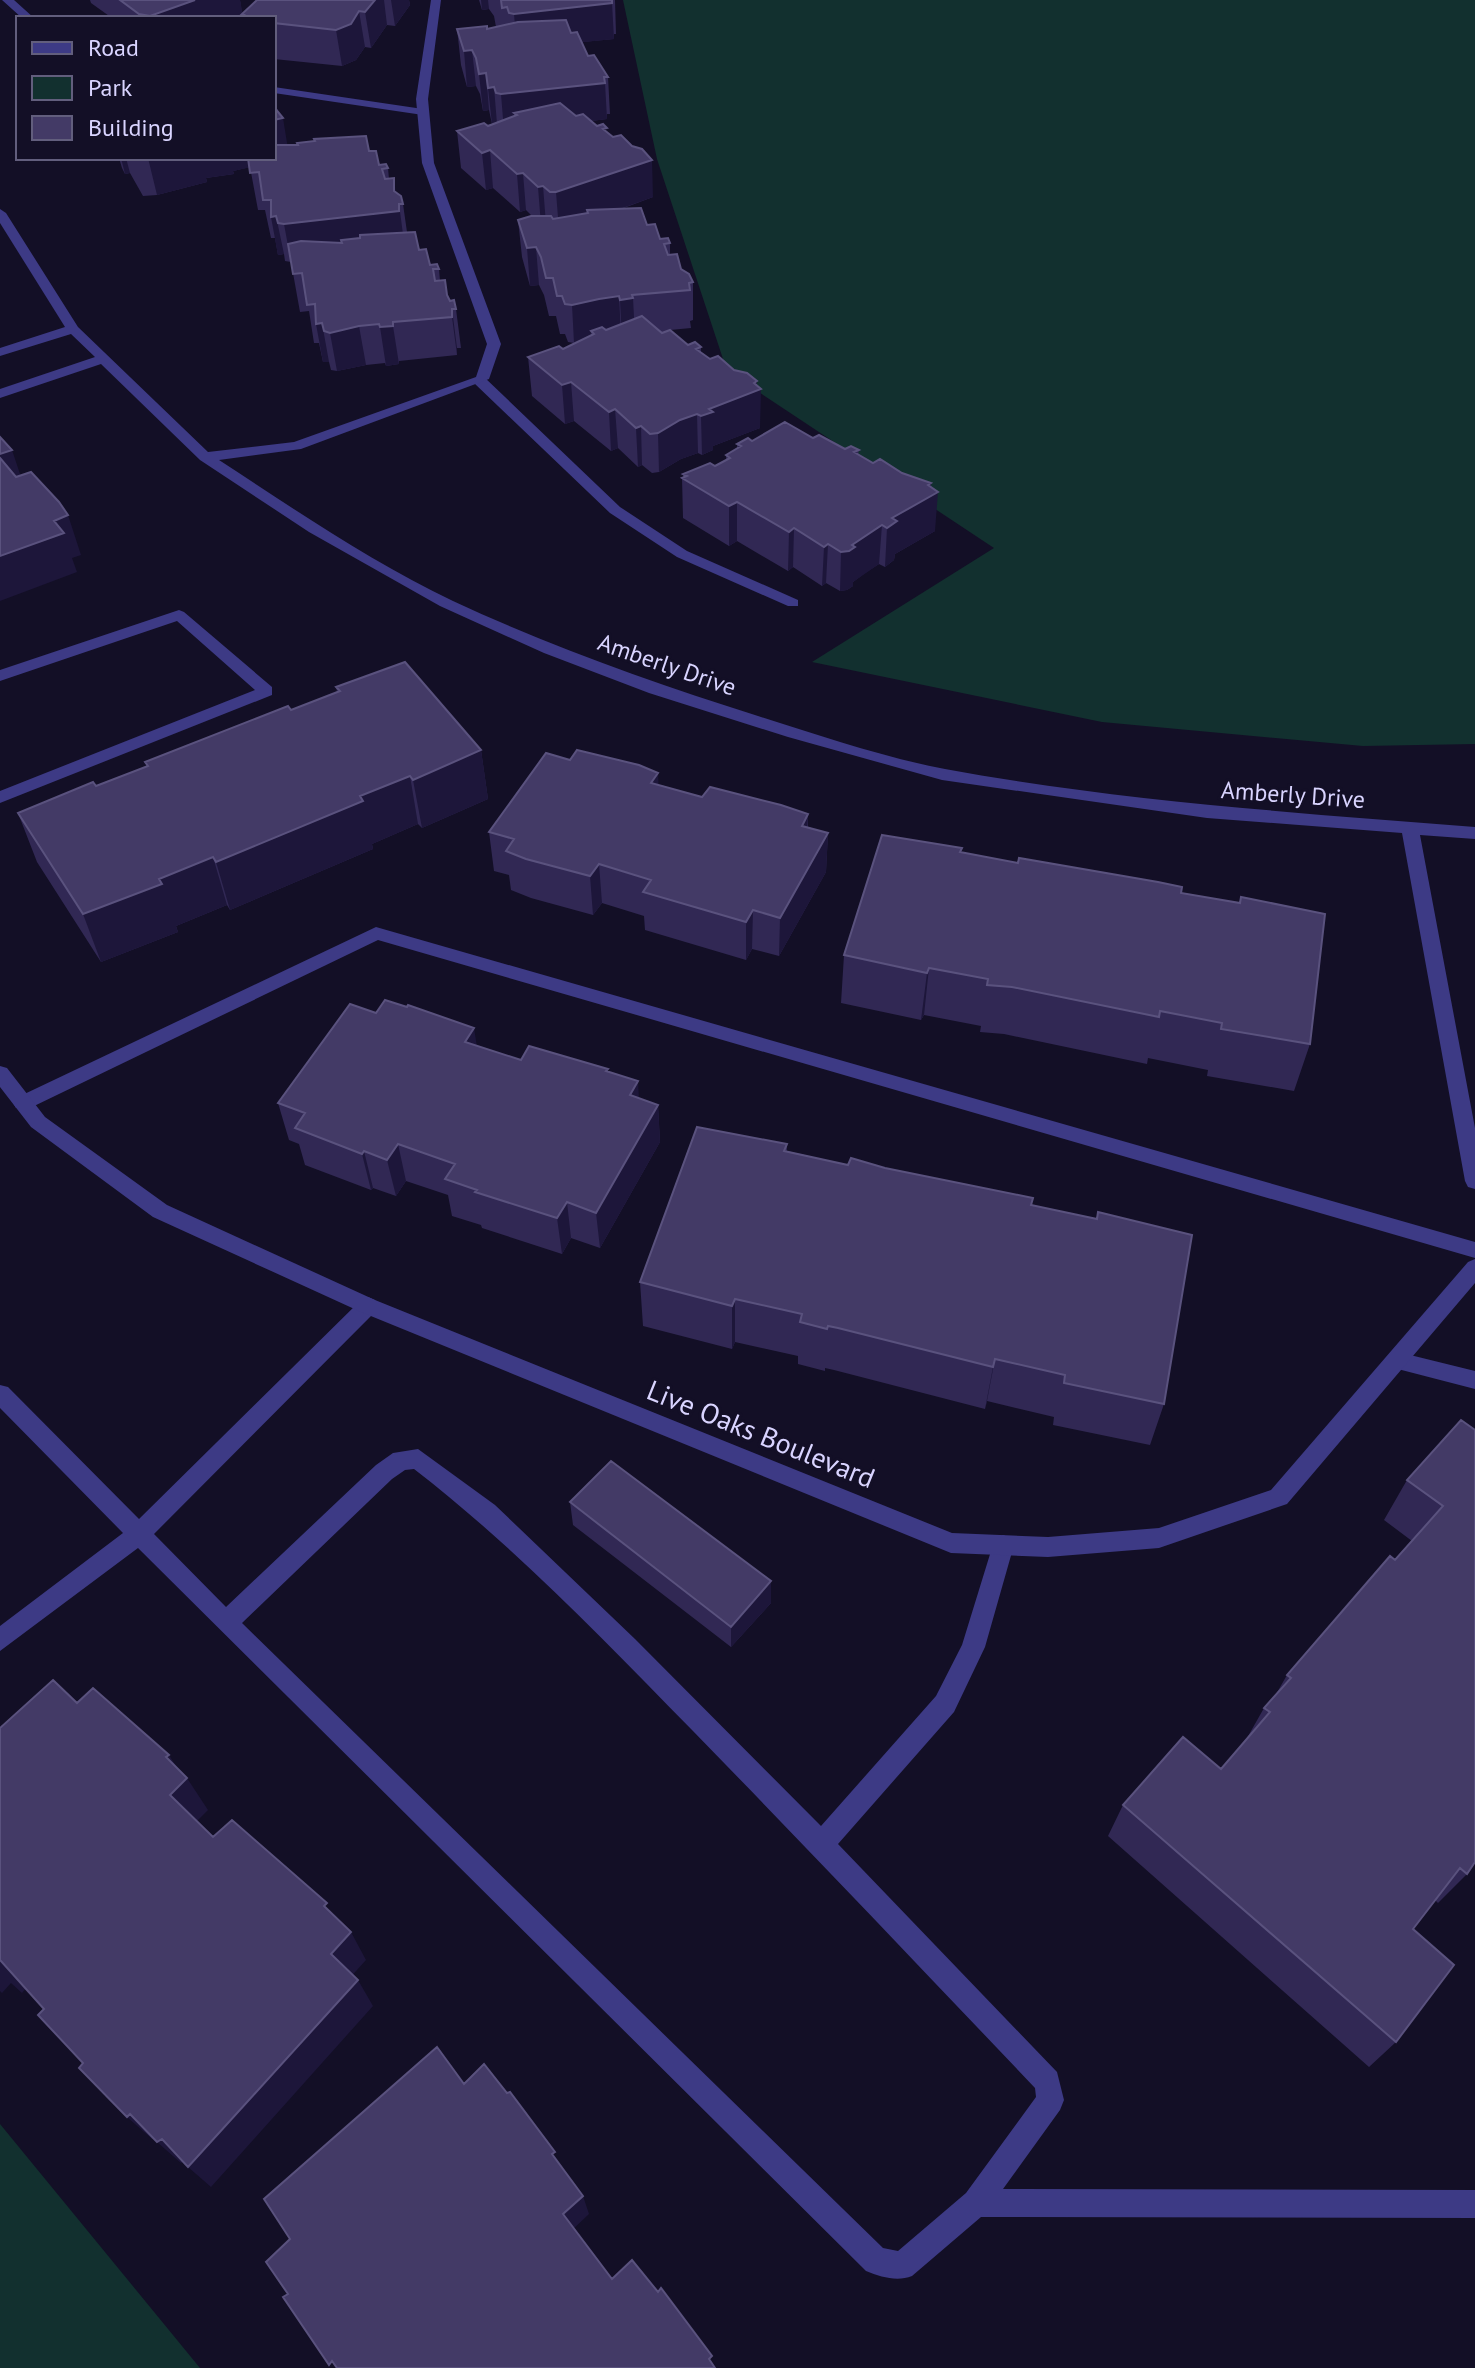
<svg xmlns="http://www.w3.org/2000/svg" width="1475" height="2368" viewBox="0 0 1475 2368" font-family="'PT Sans',sans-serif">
  <rect width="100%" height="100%" fill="#130f26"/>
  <path fill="#12302f" d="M623 0H1475V744L1363 746 1102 722 812 662 994 548 727 371 657 159Z
    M0 2124 200 2368H0Z"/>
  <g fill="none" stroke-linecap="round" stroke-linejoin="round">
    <path fill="#3d3a85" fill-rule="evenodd" d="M2 0H14L34 18H22Z
      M274 87 423 109 429 112 423 115 274 93Z
      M479 376 484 377 620 507 687 551 798 600V606H788L677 557 610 513 474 383 472 380Z
      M179 610 184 612 272 687V695L0 803V791L255 690 177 621 0 681V670Z
      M376 927 1475 1242V1258L378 940 30 1108H16L13 1103 16 1098Z
      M368 1297 375 1300 378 1306 375 1312 154 1534 226 1607 376 1465 393 1453 418 1449 495 1505 635 1639 821 1826 936 1696 962 1645 995 1538 1003 1535 1011 1538 1014 1545 985 1647 954 1712 838 1844 1057 2072 1064 2100 1060 2110 1003 2189 1475 2190V2218L981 2217 912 2276C897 2282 881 2277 866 2271L138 1548 0 1651V1626L123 1533 0 1408V1385L8 1387 139 1519 361 1300ZM414 1469C515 1547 603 1639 692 1730 807 1848 921 1968 1035 2088L1036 2097 966 2193 898 2251 883 2248 242 1623 392 1479 405 1470Z
      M1398 1352 1475 1371V1389L1390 1367 1387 1361 1390 1355Z"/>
    <path fill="#3d3a85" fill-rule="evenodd" d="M431 0H441L428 99 434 163 501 344 489 379 301 449 219 460C294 509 371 562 453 601 552 647 654 683 758 716 819 735 882 757 945 769 1120 801 1298 813 1475 827V839L1420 835 1475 1128V1189L1468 1187 1465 1181 1402 833 1207 818 942 780 788 737 649 693 544 653 440 606 309 532 200 460 101 364 0 398V389L95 357 71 334 0 356V348L65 327 0 223V209L6 213 78 327 208 452 294 442 476 377 487 344 422 163 416 99Z
      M0 1066 7 1068 45 1117 167 1205 375 1300 952 1533 1048 1537 1159 1528 1271 1490 1468 1262 1475 1259V1283L1287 1504 1159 1548 1048 1557 951 1553 361 1312 153 1217 31 1127 0 1087Z"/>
  </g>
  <path fill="#312854" d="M90 0H240L242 14 257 0H409L410 5 395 26 387 25 371 48 365 47 356 60 342 66 274 59V18H112L91 3Z
    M479 0H615L616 34H614V39L582 42 588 56 608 77 610 114H607V119L591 121 607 133 653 197 621 209 647 225 660 239 670 243V255L693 282V320L690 321 691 328 670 330 688 345 701 347V352L710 359 734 370 757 386 760 428 713 446V450L702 455 698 453 681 459 659 472 652 473 642 465 638 467 618 448 611 451 574 421 565 424 532 396 528 357 563 349 574 343 568 342 565 334H560L556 316H549L544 295 539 285 530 286 522 257 518 220 532 216 526 210 520 212 493 188 486 190 461 168 457 131 492 124 489 110 483 111 480 94 476 86 467 87 461 65 457 29H487L496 27 494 16 489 9 482 10Z
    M275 101 287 145 369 151 379 165 388 168 389 179 403 204 407 232 430 265 439 269 440 281 447 296 456 309 461 348H457V355L399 361V364L386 366 385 363 366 365 337 371 331 370 329 362H323L319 343H314L309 311 300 312 291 262 285 261 284 254 278 255 275 238H271L265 210H258L250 167 233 171 234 174 206 178 207 182 157 195 143 196 130 173 125 174 122 168 119 158H274Z
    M813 438 845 449 859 450 858 455 873 463 931 483 935 531 895 554 894 560 885 567 879 564 865 573 853 582V586L847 590 840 591 826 583 822 586 793 567 788 571 737 541 729 546 683 518 682 478H683V474L715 466 726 460V455L737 449V444L752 441Z
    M336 687 481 750 488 799 422 828 418 824 372 844 373 849 230 910 227 905 176 926 178 932 101 962 37 862 18 813 96 786 147 766 145 762 291 710 337 692Z
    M659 785 702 797 808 814V827L828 833 826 872 779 956 752 949 746 960 645 930 644 916 602 903 593 915 531 898 511 890 509 875 494 871 489 832Z
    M962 853 1181 893 1310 1044 1294 1091 1207 1076 1208 1070 1148 1058 1147 1064 1004 1034 980 1032 981 1026 924 1015 921 1020 841 1003 844 955Z
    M477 1046 521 1060 608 1069V1072L639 1098 658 1105 660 1142 600 1248 571 1238 562 1254 482 1228 481 1225 452 1216 448 1195 406 1181 396 1196 373 1188 371 1190 305 1165 299 1144 289 1140 278 1103Z
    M787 1144V1151L848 1165 1033 1198 1031 1205 1096 1219 1098 1212 1164 1404 1150 1445 1053 1425 1054 1417 987 1401 985 1409 834 1370 825 1368V1371L798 1364V1356L735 1342 732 1349 643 1326 640 1282Z
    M1461 1420 1467 1874 1438 1903 1435 1900 1413 1929 1396 2042 1369 2067 1108 1836 1123 1805 1221 1769 1247 1738 1264 1708 1275 1696 1287 1675 1412 1541 1384 1520 1407 1480Z
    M570 1502 771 1581V1603L731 1647 573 1525Z"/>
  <path fill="#1d163a" d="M195 0H240L243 15H241L242 18H150V16Z
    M375 0H384L387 25 371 48 365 12Z
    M391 0H409L410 5 395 26Z
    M481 0H488L489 9 482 10Z
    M612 3 614 39 517 49 514 14Z
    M359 11 365 47 356 60 342 66 336 30Z
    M472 50 476 86 467 87 464 51Z
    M486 73 489 110 483 111 479 74Z
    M605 83 607 119 518 130 517 115 514 113 516 130 504 131 501 94Z
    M494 87 497 124H492L488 88Z
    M274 101H275L278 119 283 118 289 155 260 165 233 171 234 174 206 178 207 182 157 195 148 158H274Z
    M490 150 493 188 486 190 482 153Z
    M121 158H126L130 173 125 174Z
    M652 160 653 197 589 220 587 210 588 220 559 230 556 192Z
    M523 173 526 210 520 212 517 174Z
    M394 178 398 211 399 204 404 242 363 254 291 262 284 224 394 191Z
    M543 186 546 224 541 225 538 187Z
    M276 216 284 254 278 255 271 217Z
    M536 247 539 285 530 286 527 248Z
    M619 296 621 335 594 334 591 331V339L574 343 572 305 599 299Z
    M633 298 635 336 622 338 620 300Z
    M452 309 457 348V355L452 317Z
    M322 323 329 362H323L316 324Z
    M359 326 366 365 337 371 330 333Z
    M393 326 399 364 386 366 380 327Z
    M757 381V391L761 389 760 428 713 446V450L702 455 701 416 709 409Z
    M571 382 574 421 565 424 562 385Z
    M615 409 618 448 611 451 609 412Z
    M697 414 698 453 681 459 659 472 658 433 680 420Z
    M641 426 642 465 638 467 636 428Z
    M12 450 25 489 0 462V454Z
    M931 483 930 497 938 492 935 531 895 554 894 560 885 567 887 528 892 518Z
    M737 502V541L729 546V506Z
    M68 515 81 555 72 558 77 572 0 601V556L54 521Z
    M882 525 879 564 853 582V586L847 590 840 591 841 552Z
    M794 528 793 567 788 571 789 532Z
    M828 544 826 583 822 586 824 547Z
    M481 750 488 799 422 828 413 780Z
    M658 773 660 812 651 783Z
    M410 776 418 824 372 844 373 849 230 910 216 862 360 796Z
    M808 814 806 853 802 826Z
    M828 833 826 872 779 956 780 918Z
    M213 857 227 905 176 926 178 932 101 962 83 914 159 879Z
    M599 864 602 903 593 915 590 876Z
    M753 910 752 949 746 960V922Z
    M929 968 924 1015 921 1020 927 973Z
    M474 1028 480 1066 465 1042Z
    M638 1081 640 1118 630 1095Z
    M658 1105 660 1142 600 1248 596 1213Z
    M398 1144 406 1181 396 1196 387 1160Z
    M364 1151 373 1188 371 1190 362 1154Z
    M567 1202 571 1238 562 1254 557 1218Z
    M735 1299V1342L732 1349V1306Z
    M995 1359 987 1401 985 1409 993 1367Z
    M771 1581V1603L731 1647V1627Z
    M169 1755 185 1780 187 1778 208 1810 191 1827 170 1795 166 1757Z
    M351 1932 366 1960 347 1981 331 1954Z
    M0 1960 28 1986 22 1993 11 1983 2 1993 0 1991Z
    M358 1980 373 2006 211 2187 188 2167Z
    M130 2114 155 2136 152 2139 127 2117Z
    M162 2139 186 2159 181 2163 157 2142Z
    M583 2196 589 2214 570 2232 563 2214Z"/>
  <path fill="#433a66" stroke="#5a527e" stroke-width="2" d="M120 0H195L150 16 139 14Z
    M257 0H375L365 12 359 11 351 24 336 30 274 23V18H242L244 15H241Z
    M501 0H612V3L514 14 509 13 507 7 502 8Z
    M566 20 571 33 577 32 588 56 594 55 608 77H604L605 83 501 94 496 93 494 87 488 88 486 73 479 74 476 58 472 50 464 51 457 29 487 26V29L518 22Z
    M560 103 576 116 583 114 597 126 603 124 607 128 603 129 613 137 621 135 632 146 642 149 652 160 556 192H550L543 186 538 187 523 173 517 174 490 150 482 153 457 131 484 123 488 126 517 115 514 113Z
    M274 107 283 118 274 120Z
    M366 136 369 151H376L379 165 386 164 388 168 382 169 385 179 394 178V191L401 196 403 204H399V211L284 224 278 223 276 216 271 217V200H263L259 172 250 173 248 158H274V145H298L297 143 315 141 314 139Z
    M641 208 647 225 655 224 660 239 668 238 670 243 664 244 668 255 677 254 681 269 689 274 693 282 689 283 690 290 632 295 633 298 620 300 619 296 599 299 572 305 565 304 562 296H557L553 278H546L541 257 536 247 527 248 518 220 531 216H551L553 219 588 213 587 210Z
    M415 232 419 250 426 249 430 265 437 264 439 269H433L435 281 445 280 447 295 450 301 454 300 456 309H452V317L393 322V326L380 327 379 324 359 326 330 333 324 331 322 323 316 324 315 304 307 305 302 273 293 274 288 244 301 241 342 243 341 240 360 238V235Z
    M642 316 662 333 670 330 688 345 695 342 701 347 696 349 710 359 718 356 734 370 747 373 757 381 754 383 761 389 709 409 713 412 701 416 697 414 680 420 658 433 650 434 641 426 636 428 615 409 609 412 571 382 562 385 528 357 559 346 563 349 594 334 591 331 602 327 606 330Z
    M785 422 813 438 819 435 845 449 851 446 859 450 854 452 873 463 880 459 902 473 931 483 928 485 938 492 892 518 897 521 887 528 882 525 852 545 855 547 849 551 841 552 828 544 824 547 794 528 789 532 737 502 729 506 682 478 687 476 683 474 710 463 715 466 730 458 726 455 741 446 737 444 748 438 752 441Z
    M0 437 12 450 0 454Z
    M0 458 16 477 31 472 59 502 68 515 54 521 64 533 0 556Z
    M405 662 481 750 413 780 410 776 360 796 363 801 216 862 213 857 159 879 162 884 83 914 18 813 93 782 96 786 148 766 145 762 288 706 291 710 340 691 336 687Z
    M577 750 639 765 658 773 651 783 702 797 710 787 781 805 808 814 802 826 828 833 780 918 753 910 746 922 643 892 651 880 599 864 590 876 526 859 506 851 514 839 489 832 546 753 570 760Z
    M882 835 962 848 960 852 1018 863 1019 858 1158 882 1182 887 1181 893 1240 903 1241 897 1325 914 1310 1044 1221 1029 1222 1023 1160 1011 1159 1017 1012 987 987 985 988 979 929 968 927 973 844 955Z
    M385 1000 407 1007 408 1005 474 1028 465 1042 521 1060 529 1046 608 1069 606 1071 638 1081 630 1095 658 1105 596 1213 567 1202 557 1218 475 1192 477 1190 445 1179 455 1164 398 1144 387 1160 364 1151 362 1154 295 1128 305 1113 278 1103 350 1004 376 1013Z
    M697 1127 787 1144 784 1151 848 1165 851 1158 885 1168 1033 1198 1031 1205 1097 1219 1098 1212 1192 1235 1164 1404 1064 1383 1065 1375 995 1359 993 1367 838 1328 828 1326 827 1329 800 1322 802 1314 735 1299 732 1306 640 1282Z
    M1461 1420 1475 1430V1862L1467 1874 1460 1868 1413 1929 1454 1965 1396 2042 1123 1805 1183 1737 1221 1769 1270 1712 1264 1708 1291 1678 1287 1675 1390 1556 1395 1560 1443 1506 1407 1480Z
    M611 1461 771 1581 731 1627 570 1502Z
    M53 1680 77 1703 93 1688 169 1755 166 1757 187 1778 170 1795 213 1837 232 1820 327 1903 324 1906 351 1932 331 1954 358 1980 188 2167 162 2139 157 2142 130 2114 127 2117 79 2068 83 2063 38 2015 44 2009 0 1960V1728Z
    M437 2047 464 2084 484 2064 507 2093 510 2092 555 2152 552 2154 583 2196 563 2214 612 2279 632 2260 658 2292 661 2288 712 2356 709 2359 715 2368H337L332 2361 329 2365 283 2297 288 2294 266 2262 290 2239 264 2199Z"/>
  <g text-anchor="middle" stroke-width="6" stroke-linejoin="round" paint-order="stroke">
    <g font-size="24" fill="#d9d4ff" stroke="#130f26">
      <text transform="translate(667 665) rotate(19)" y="8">Amberly Drive</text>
      <text transform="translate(1293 795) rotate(4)" y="8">Amberly Drive</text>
    </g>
    <g font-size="28" fill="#d9d4ff" stroke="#130f26">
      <text transform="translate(761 1434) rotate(22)" y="10">Live Oaks Boulevard</text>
    </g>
  </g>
  <rect x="16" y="16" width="260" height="144" fill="#130f26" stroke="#625e7d" stroke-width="2"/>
  <rect x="32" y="42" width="40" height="12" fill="#3d3a85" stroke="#625e7d" stroke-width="2"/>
  <text x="88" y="56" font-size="24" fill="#d9d4ff">Road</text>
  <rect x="32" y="76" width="40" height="24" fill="#12302f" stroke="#625e7d" stroke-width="2"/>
  <text x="88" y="96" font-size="24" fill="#d9d4ff">Park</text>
  <rect x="32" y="116" width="40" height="24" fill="#433a66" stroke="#625e7d" stroke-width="2"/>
  <text x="88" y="136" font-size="24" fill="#d9d4ff">Building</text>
</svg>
